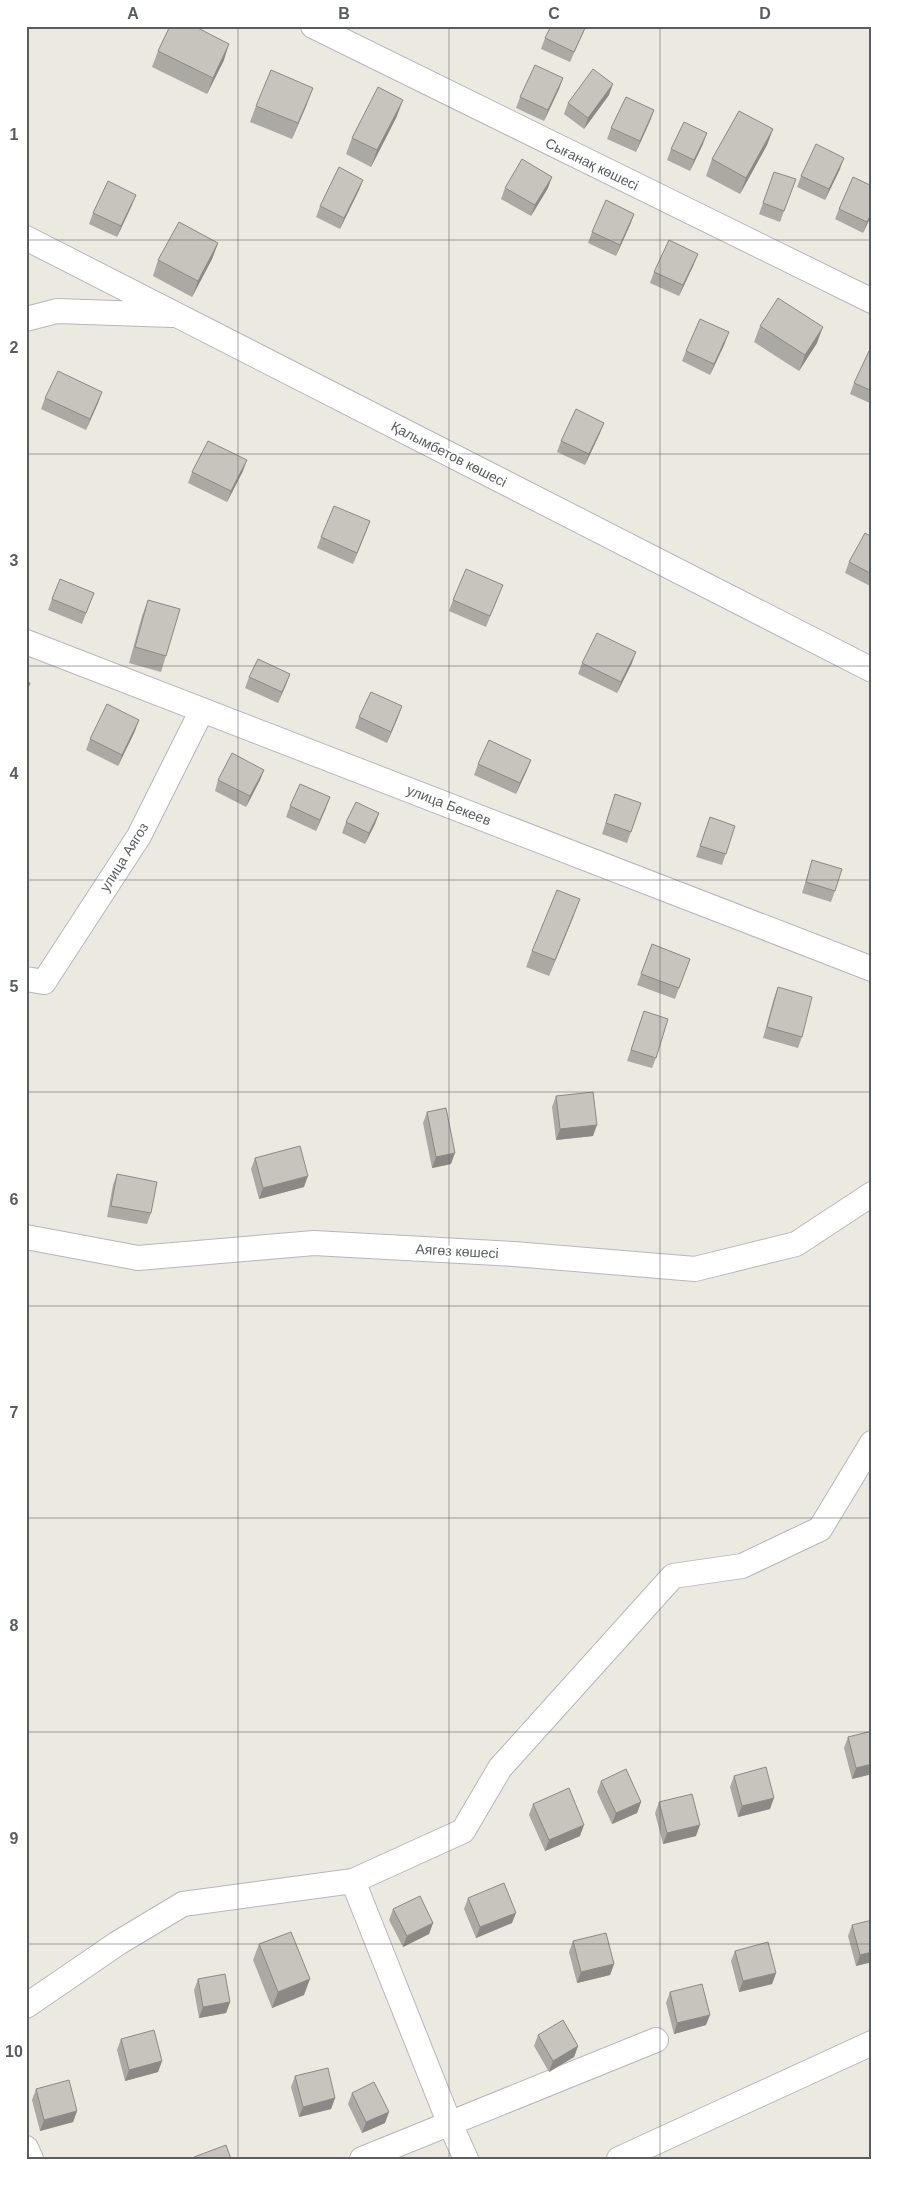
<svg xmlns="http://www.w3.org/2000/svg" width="898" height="2185" viewBox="0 0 898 2185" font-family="Helvetica,sans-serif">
  <rect width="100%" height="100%" fill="#ece9e1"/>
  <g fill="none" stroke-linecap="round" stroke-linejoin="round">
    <g stroke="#b4b7bb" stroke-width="26">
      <path id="minor" d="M313 26 872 301
        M26 238 872 670
        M26 319 57 311 172 315
        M26 642 872 969
        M26 979 44 982 139 836 202 710
        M26 1237 138 1258 314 1243 514 1254 695 1269 796 1244 872 1194
        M26 2006 118 1943 183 1904 353 1881
        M26 2148 31 2159
        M362 2159 656 2040
        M466 2159 447 2117 353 1881 463 1831 500 1768 673 1576 742 1566 820 1529 872 1443
        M619 2159 872 2043"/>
    </g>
    <use href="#minor" stroke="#fff" stroke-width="24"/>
  </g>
  <path fill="#aba9a3" d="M584 31 570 62 541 49 545 38Z
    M158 51 224 60 207 94 152 67Z
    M563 78 559 89 544 121 516 108 520 97Z
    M609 95 584 129 564 114 568 103Z
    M307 104 292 139 250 122 256 106Z
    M654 110 650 121 636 152 607 139 611 128Z
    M397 116 371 167 346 154 352 138Z
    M773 129 767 145 740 194 706 176 712 159Z
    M703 144 690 171 667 160 671 149Z
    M840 169 825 200 797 187 801 176Z
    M796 179 780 222 759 214 763 203Z
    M363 180 359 190 340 229 316 217 320 206Z
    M505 188H548L531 216 501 199Z
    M132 205 117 237 89 224 93 213Z
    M839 209 872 214 863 233 835 219Z
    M634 214 630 225 616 256 588 243 592 232Z
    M218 243 212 259 192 297 153 276 158 260Z
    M694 264 679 296 650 283 654 272Z
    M760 326 817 343 799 371 754 342Z
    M725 343 710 375 682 361 686 351Z
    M872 353V404L850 394 854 383Z
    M102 392 98 403 86 430 41 409 45 398Z
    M600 433 585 465 557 452 561 441Z
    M243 471 227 502 188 483 192 472Z
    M370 521 353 564 317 548 321 537Z
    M872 537V587L845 573 849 562Z
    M94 593 82 624 48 610 52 599Z
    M499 595 486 627 449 611 453 600Z
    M148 600 166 656 161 672 129 663 142 616Z
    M582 663H632L617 693 578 674Z
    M290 674 278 703 245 688 249 677Z
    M359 717H398L387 743 355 728Z
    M135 731 118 766 86 750 90 739Z
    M478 764 527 770 516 794 474 775Z
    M264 770 260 780 246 807 215 791 218 780Z
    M615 794 641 803 627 843 602 834Z
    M290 806 326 808 316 831 286 817Z
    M379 813 375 824 365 844 342 833 346 822Z
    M710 817 735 826 722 865 696 857Z
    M812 860 835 891 831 902 802 893Z
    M574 915 549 976 526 967 532 951Z
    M652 944 690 959 675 999 637 985Z
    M778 987 802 1037 798 1048 763 1038 774 998Z
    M644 1011 656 1058 652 1068 627 1061Z
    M556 1096 593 1136 556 1140 552 1107Z
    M427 1112 451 1164 432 1168 423 1123Z
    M255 1158 304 1187 259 1199 251 1169Z
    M117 1174 151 1213 147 1224 107 1217 113 1185Z
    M872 1731V1774L852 1779 844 1748 848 1737Z
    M734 1776 770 1809 738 1817 730 1787Z
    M601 1781 641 1802 637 1813 612 1824 597 1792Z
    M659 1802 696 1836 663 1844 655 1813Z
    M533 1804 580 1836 545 1851 529 1815Z
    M468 1898 512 1923 476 1938 464 1909Z
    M393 1909 433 1923 429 1934 403 1947 389 1920Z
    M852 1925 872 1962 856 1966 848 1936Z
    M573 1941 614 1964 610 1975 577 1983 569 1952Z
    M259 1944 304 1995 272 2008 253 1960Z
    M735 1951 776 1973 772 1984 739 1992 731 1961Z
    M198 1979 230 2002 226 2013 199 2018 194 1990Z
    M670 1992 706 2025 674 2034 666 2003Z
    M538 2035 578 2046 574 2057 549 2072 534 2046Z
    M121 2039 162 2061 158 2072 125 2081 117 2050Z
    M295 2076 335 2098 331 2109 299 2117 291 2087Z
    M36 2089 77 2111 73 2122 40 2131 32 2100Z
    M352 2093 385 2123 362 2133 348 2104Z"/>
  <path fill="#8b8985" d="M229 44 224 60 207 94 213 78Z
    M563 78 559 89 544 121 548 110Z
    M613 84 609 95 584 129 588 118Z
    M313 88 307 104 292 139 298 123Z
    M403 100 397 116 371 167 377 150Z
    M654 110 650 121 636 152 640 141Z
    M773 129 767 145 740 194 746 178Z
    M707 133 703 144 690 171 694 160Z
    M844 158 840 169 825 200 829 189Z
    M552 177 548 188 531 216 535 205Z
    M363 180 359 190 340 229 344 218Z
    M136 195 132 205 117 237 121 226Z
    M872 212V214L863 233 867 222Z
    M634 214 630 225 616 256 620 245Z
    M218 243 212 259 192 297 198 281Z
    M698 254 694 264 679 296 683 285Z
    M823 327 817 343 799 371 805 355Z
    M729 332 725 343 710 375 714 364Z
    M102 392 98 403 86 430 90 419Z
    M604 423 600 433 585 465 589 454Z
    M247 460 243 471 227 502 231 491Z
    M370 521 366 532 353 564 357 553Z
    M636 652 632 663 617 693 621 682Z
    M290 674 286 685 278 703 282 692Z
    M402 706 398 717 387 743 391 732Z
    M139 720 135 731 118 766 122 755Z
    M531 760 527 770 516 794 520 783Z
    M264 770 260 780 246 807 250 796Z
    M330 797 326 808 316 831 320 820Z
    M379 813 375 824 365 844 369 833Z
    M580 899 574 915 549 976 555 960Z
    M597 1125 593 1136 556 1140 560 1129Z
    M455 1153 451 1164 432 1168 436 1157Z
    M308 1176 304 1187 259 1199 263 1188Z
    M872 1764V1774L852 1779 856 1768Z
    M774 1798 770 1809 738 1817 742 1806Z
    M641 1802 637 1813 612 1824 616 1813Z
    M584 1825 580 1836 545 1851 549 1840Z
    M700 1825 696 1836 663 1844 667 1833Z
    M516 1913 512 1923 476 1938 480 1927Z
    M433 1923 429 1934 403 1947 407 1936Z
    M872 1952V1962L856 1966 860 1955Z
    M614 1964 610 1975 577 1983 581 1972Z
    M776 1973 772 1984 739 1992 743 1981Z
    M310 1979 304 1995 272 2008 278 1992Z
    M230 2002 226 2013 199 2018 203 2007Z
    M710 2015 706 2025 674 2034 677 2023Z
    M578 2046 574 2057 549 2072 553 2061Z
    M162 2061 158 2072 125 2081 129 2070Z
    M335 2098 331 2109 299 2117 303 2107Z
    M77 2111 73 2122 40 2131 44 2120Z
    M389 2112 385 2123 362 2133 366 2122Z"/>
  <path fill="#c7c4be" stroke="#8b8985" d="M170 26H194L229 44 213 78 158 51Z
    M551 26H586L574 52 545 38Z
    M535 65 563 78 548 110 520 97Z
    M593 69 613 84 588 118 568 103Z
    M271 70 313 88 298 123 256 106Z
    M378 87 403 100 377 150 352 138Z
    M626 97 654 110 640 141 611 128Z
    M739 111 773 129 746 178 712 159Z
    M684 122 707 133 694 160 671 149Z
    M816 144 844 158 829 189 801 176Z
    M522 159 552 177 535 205 505 188Z
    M339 167 363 180 344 218 320 206Z
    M774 172 796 179 784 211 763 203Z
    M853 177 872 186V212L867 222 839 209Z
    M108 181 136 195 121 226 93 213Z
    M606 200 634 214 620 245 592 232Z
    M179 222 218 243 198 281 158 260Z
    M669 240 698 254 683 285 654 272Z
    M778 298 823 327 805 355 760 326Z
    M700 319 729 332 714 364 686 351Z
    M869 351 872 353V391L854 383Z
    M58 371 102 392 90 419 45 398Z
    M576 409 604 423 589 454 561 441Z
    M208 441 247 460 231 491 192 472Z
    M334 506 370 521 357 553 321 537Z
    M865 533 872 537V574L849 562Z
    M466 569 503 585 490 616 453 600Z
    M60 579 94 593 86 613 52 599Z
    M148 600 180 609 166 656 135 647Z
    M597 633 636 652 621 682 582 663Z
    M258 659 290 674 282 692 249 677Z
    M26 682 30 683 26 693Z
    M371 692 402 706 391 732 359 717Z
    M107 704 139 720 122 755 90 739Z
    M489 740 531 760 520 783 478 764Z
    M232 753 264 770 250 796 218 780Z
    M300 784 330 797 320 820 290 806Z
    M615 794 641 803 631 832 606 823Z
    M356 802 379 813 369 833 346 822Z
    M710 817 735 826 726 854 700 846Z
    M812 860 842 869 835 891 806 882Z
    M557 890 580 899 555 960 532 951Z
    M652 944 690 959 679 988 641 974Z
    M778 987 812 997 802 1037 767 1027Z
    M644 1011 668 1019 656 1058 631 1050Z
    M593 1092 597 1125 560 1129 556 1096Z
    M446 1108 455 1153 436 1157 427 1112Z
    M300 1146 308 1176 263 1188 255 1158Z
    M117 1174 157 1182 151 1213 111 1206Z
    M872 1731V1764L856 1768 848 1737Z
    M766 1767 774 1798 742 1806 734 1776Z
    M626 1769 641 1802 616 1813 601 1781Z
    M569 1788 584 1825 549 1840 533 1804Z
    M692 1794 700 1825 667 1833 659 1802Z
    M504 1883 516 1913 480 1927 468 1898Z
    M420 1896 433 1923 407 1936 393 1909Z
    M872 1920V1952L860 1955 852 1925Z
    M291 1932 310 1979 278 1992 259 1944Z
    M606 1933 614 1964 581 1972 573 1941Z
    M768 1942 776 1973 743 1981 735 1951Z
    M225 1974 230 2002 203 2007 198 1979Z
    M702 1984 710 2015 677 2023 670 1992Z
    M563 2020 578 2046 553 2061 538 2035Z
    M154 2030 162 2061 129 2070 121 2039Z
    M328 2068 335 2098 303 2107 295 2076Z
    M69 2080 77 2111 44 2120 36 2089Z
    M374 2082 389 2112 366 2122 352 2093Z
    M226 2145 231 2159H194V2157Z"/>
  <path fill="none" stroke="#595d61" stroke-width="1" stroke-opacity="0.55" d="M238 26V2159M449 26V2159M660 26V2159M26 240H872M26 454H872M26 666H872M26 880H872M26 1092H872M26 1306H872M26 1518H872M26 1732H872M26 1944H872"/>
  <g text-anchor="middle" stroke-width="5" stroke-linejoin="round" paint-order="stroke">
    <g font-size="14" fill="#595d61" stroke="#fff">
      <text transform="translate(592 164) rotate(26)" y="5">Сығанақ көшесі</text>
      <text transform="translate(449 454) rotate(27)" y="5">Қалымбетов көшесі</text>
      <text transform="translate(449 805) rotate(21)" y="5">улица Бекеев</text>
      <text transform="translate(124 857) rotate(-58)" y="5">улица Аягоз</text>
      <text transform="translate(457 1251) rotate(3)" y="5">Аягөз көшесі</text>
    </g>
  </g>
  <rect width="898" height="2185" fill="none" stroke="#ffffff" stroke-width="55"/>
  <rect x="28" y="28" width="842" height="2130" fill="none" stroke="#595d61" stroke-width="2"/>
  <g font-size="16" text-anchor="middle" font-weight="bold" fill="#595d61">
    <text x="133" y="19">A</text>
    <text x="344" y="19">B</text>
    <text x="554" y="19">C</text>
    <text x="765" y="19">D</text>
    <text x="14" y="140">1</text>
    <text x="14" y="353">2</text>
    <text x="14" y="566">3</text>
    <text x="14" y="779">4</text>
    <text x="14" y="992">5</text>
    <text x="14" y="1205">6</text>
    <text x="14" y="1418">7</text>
    <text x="14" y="1631">8</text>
    <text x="14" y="1844">9</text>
    <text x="14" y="2057">10</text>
  </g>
</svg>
